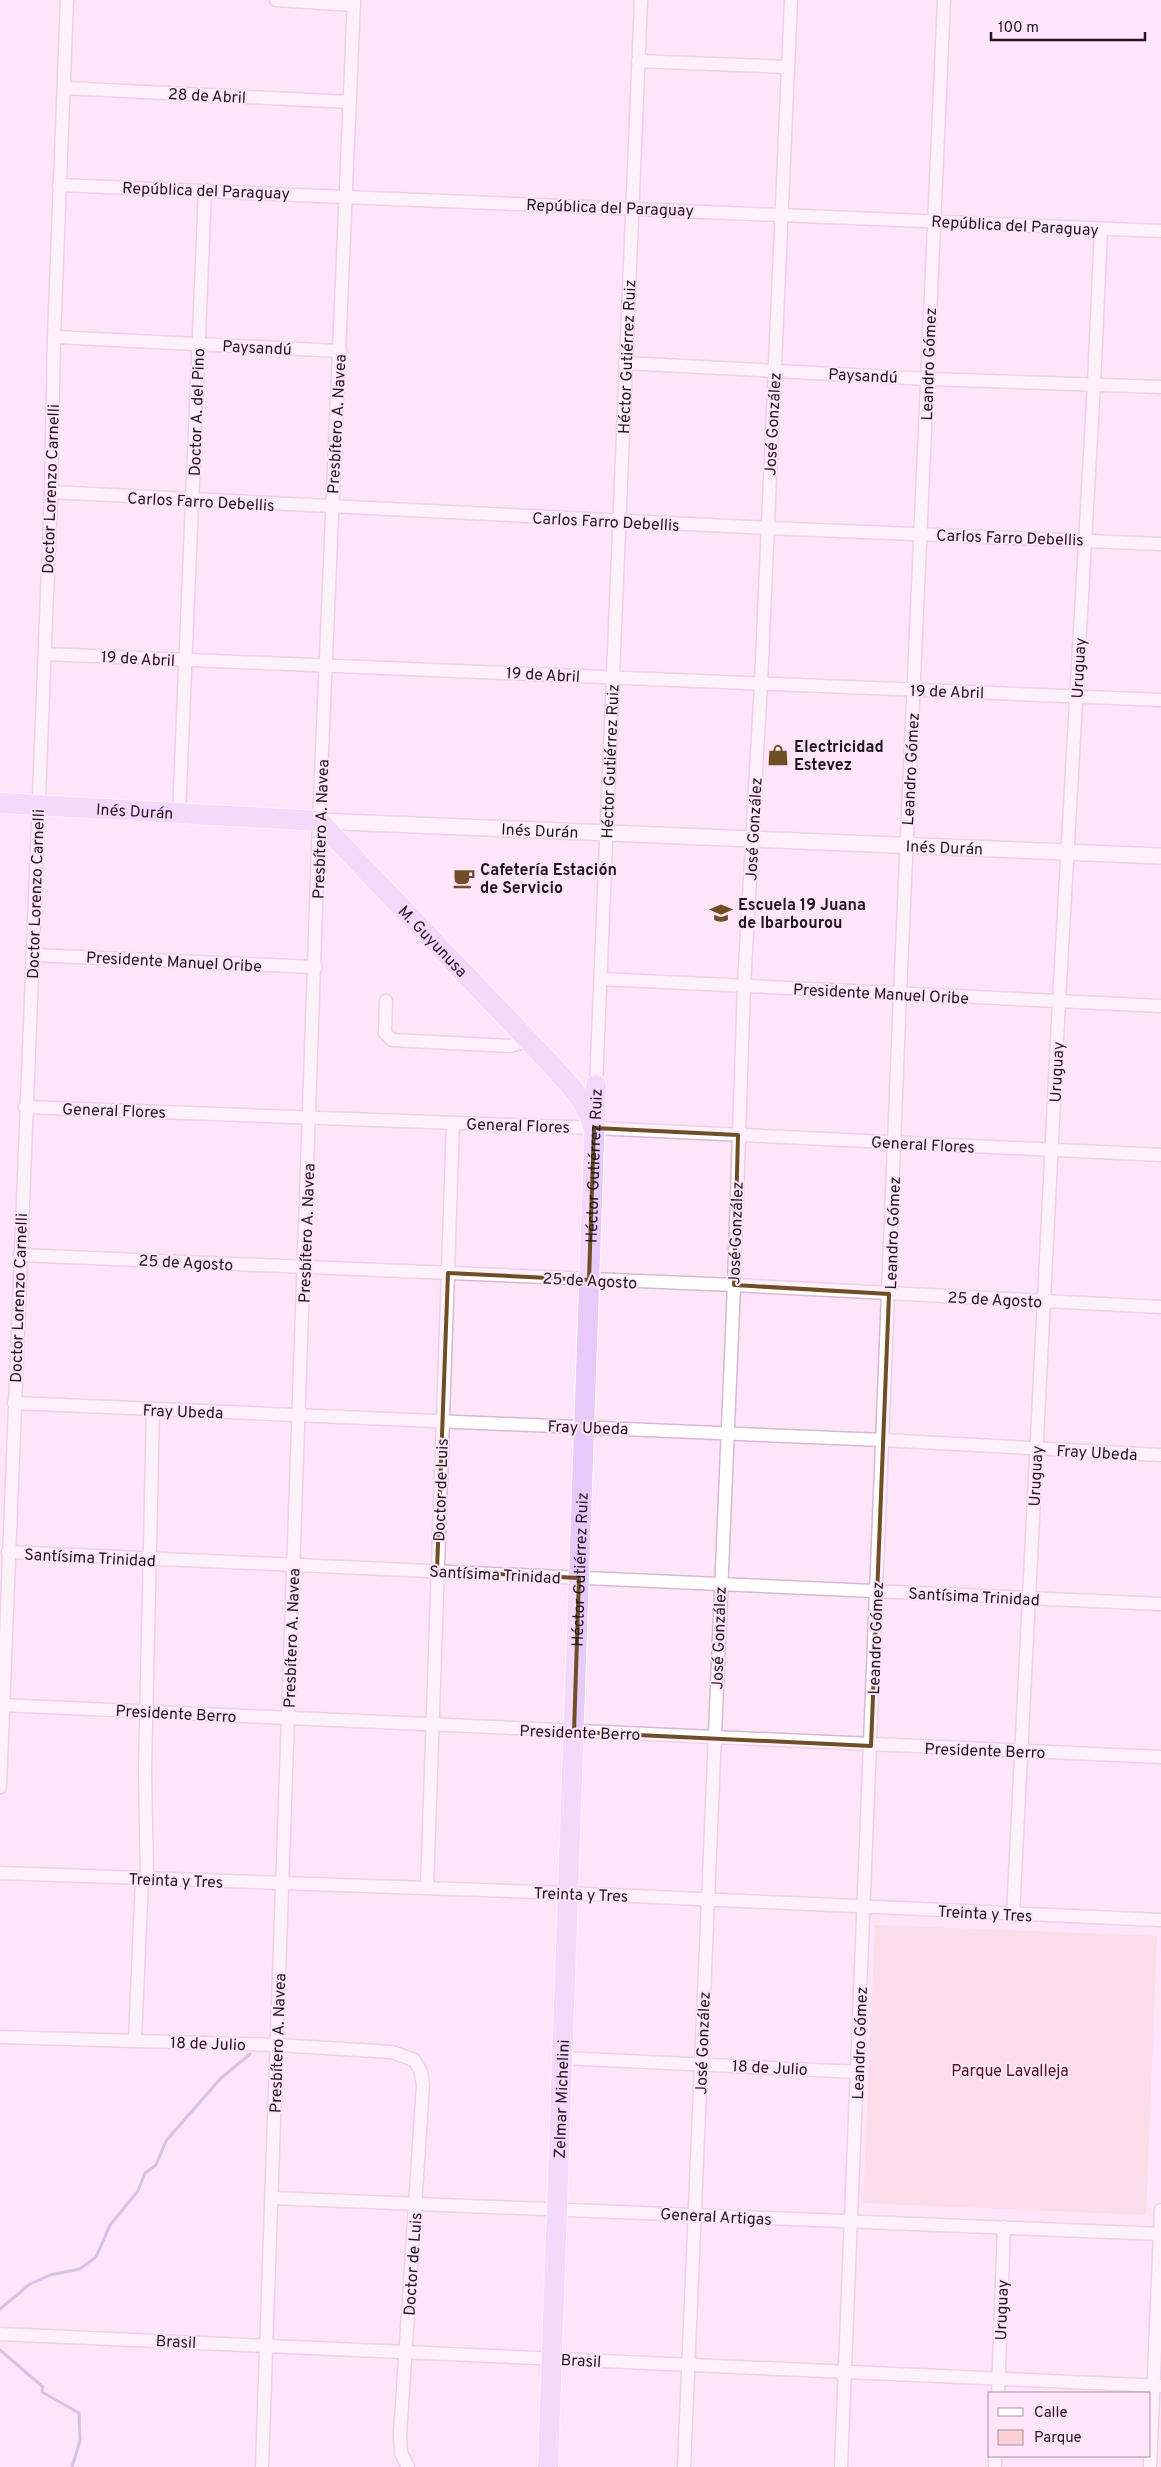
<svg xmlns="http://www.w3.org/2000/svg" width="1161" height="2467" viewBox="0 0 1161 2467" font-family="Overpass,sans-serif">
  <rect width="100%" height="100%" fill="#fee5f9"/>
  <path fill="#fbd0d4" d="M875 1925 1157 1936 1146 2215 863 2203Z"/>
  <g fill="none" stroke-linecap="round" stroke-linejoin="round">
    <path stroke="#a59cc8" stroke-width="3" d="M0 2309 30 2284 50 2275 80 2269 96 2257 110 2225 138 2191 145 2173 156 2165 166 2141 220 2079 250 2054
      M0 2350 43 2387 42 2392 79 2413 80 2441 72 2467"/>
    <g stroke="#d8b9d2" stroke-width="15">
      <g id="minor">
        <path d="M276 0 354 5"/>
        <path d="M638 61 788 67"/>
        <path d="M64 88 350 102"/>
        <path d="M59 185 1161 231"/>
        <path d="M54 337 340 351"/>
        <path d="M625 363 928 379 1161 387"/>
        <path d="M51 492 767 528 1161 544"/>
        <path d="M45 654 1161 700"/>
        <path d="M179 814 205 190"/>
        <path d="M32 955 316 967"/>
        <path d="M601 979 1161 1006"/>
        <path d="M386 1001 385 1033 392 1040 510 1046 526 1041"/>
        <path id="s1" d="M596 1085 641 0"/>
        <path d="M25 1107 594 1128 1161 1155"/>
        <path d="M20 1255 734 1285 1161 1307"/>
        <path d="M14 1403 882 1440 1161 1455"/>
        <path d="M8 1552 1161 1604"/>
        <path d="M0 1705 1161 1757"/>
        <path d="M0 1787 51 492 54 337 67 0"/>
        <path d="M0 1873 568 1893 1161 1920"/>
        <path d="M147 1879 145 1770 153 1410"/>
        <path d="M427 1888 453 1123"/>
        <path d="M1013 1915 1059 1001 1094 384 1101 229"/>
        <path d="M0 2037 277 2045 392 2052 414 2060 421 2072 423 2085 400 2435 401 2453 408 2467"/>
        <path d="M135 2040 142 1879"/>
        <path d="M562 2058 858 2072"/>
        <path d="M272 2198 1161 2234"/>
        <path d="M0 2334 1161 2386"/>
        <path d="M998 2393 1004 2227"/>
        <path d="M262 2467 319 821 354 0"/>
        <path d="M684 2467 734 1285 744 985 761 683 791 0"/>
        <path d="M841 2467 900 994 944 0"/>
        <path d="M995 2467V2456"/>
        <path d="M1150 2467 1161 2210"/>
      </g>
    </g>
    <g stroke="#d8b9d2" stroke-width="18">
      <g id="tertiary">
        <path id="s2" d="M319 821 1161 856"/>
      </g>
    </g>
    <g stroke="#fff" stroke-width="22">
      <g id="trunk">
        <path id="s3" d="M0 803 319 821 548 1061C564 1080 586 1099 592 1124"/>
        <path id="s4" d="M548 2467 596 1085"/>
      </g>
    </g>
    <use href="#minor" stroke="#fff" stroke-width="12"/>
    <use href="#tertiary" stroke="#fff" stroke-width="15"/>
    <use href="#trunk" stroke="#e8cafa" stroke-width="20"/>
  </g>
  <path d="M0 0H1161V2467H0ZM594 1128 738 1135 734 1285 889 1294 871 1746 574 1732 579 1578 437 1571 448 1273 589 1280Z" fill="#fee5f9" fill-opacity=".55" fill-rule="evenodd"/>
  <path fill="none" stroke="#6f4e25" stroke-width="4" stroke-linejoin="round" d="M594 1128 738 1135 734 1285 889 1294 871 1746 574 1732 579 1578 437 1571 448 1273 589 1280Z"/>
  <defs>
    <g id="shop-bare" transform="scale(1.725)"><path d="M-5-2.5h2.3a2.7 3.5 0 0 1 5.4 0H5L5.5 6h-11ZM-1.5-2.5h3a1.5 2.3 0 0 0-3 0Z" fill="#6f4e25" stroke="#fee5f9" stroke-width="2.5" paint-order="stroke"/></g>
    <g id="cafe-bare" transform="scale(1.725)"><path d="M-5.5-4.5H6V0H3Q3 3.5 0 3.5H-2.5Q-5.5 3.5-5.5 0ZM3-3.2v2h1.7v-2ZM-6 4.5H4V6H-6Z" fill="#6f4e25" stroke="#fee5f9" stroke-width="2.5" paint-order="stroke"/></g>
    <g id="school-bare" transform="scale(1.725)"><path d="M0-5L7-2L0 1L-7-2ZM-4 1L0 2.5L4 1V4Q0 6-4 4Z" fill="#6f4e25" stroke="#fee5f9" stroke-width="2.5" paint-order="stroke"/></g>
  </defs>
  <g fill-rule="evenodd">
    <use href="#shop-bare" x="778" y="755"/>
    <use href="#cafe-bare" x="464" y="878"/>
    <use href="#school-bare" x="721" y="913"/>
  </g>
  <g text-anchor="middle" stroke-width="4" stroke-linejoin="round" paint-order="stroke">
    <g font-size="16" fill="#21161f" stroke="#fee5f9">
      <text transform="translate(207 95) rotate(3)" y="6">28 de Abril</text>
      <text transform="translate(206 190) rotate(2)" y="6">República del Paraguay</text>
      <text transform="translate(610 207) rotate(2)" y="6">República del Paraguay</text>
      <text transform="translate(1015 225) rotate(3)" y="6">República del Paraguay</text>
      <text transform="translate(257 347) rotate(3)" y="6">Paysandú</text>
      <text dy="6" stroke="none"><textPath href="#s1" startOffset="729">Héctor Gutiérrez Ruiz</textPath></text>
      <text transform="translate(928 364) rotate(-88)" y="6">Leandro Gómez</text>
      <text transform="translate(863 375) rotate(3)" y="6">Paysandú</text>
      <text transform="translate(196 412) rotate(-88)" y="6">Doctor A. del Pino</text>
      <text transform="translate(336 424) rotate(-87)" y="6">Presbítero A. Navea</text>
      <text transform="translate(772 424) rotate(-87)" y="6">José González</text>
      <text transform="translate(50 489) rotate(-88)" y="6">Doctor Lorenzo Carnelli</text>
      <text transform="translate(201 501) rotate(3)" y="6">Carlos Farro Debellis</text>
      <text transform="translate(606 521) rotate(3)" y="6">Carlos Farro Debellis</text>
      <text transform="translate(1010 537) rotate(2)" y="6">Carlos Farro Debellis</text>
      <text transform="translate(138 658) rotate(3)" y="6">19 de Abril</text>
      <text transform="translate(1078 668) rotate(-87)" y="6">Uruguay</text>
      <text transform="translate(543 674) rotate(3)" y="6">19 de Abril</text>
      <text transform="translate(947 691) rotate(2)" y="6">19 de Abril</text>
      <text dy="6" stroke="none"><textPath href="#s1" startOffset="324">Héctor Gutiérrez Ruiz</textPath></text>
      <text transform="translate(910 769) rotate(-87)" y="6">Leandro Gómez</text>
      <text dy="6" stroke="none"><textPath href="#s3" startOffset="135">Inés Durán</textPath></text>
      <text transform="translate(320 829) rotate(-88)" y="6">Presbítero A. Navea</text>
      <text transform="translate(753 829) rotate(-87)" y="6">José González</text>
      <text dy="6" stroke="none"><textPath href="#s2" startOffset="221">Inés Durán</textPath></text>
      <text dy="6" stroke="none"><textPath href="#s2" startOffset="626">Inés Durán</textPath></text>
      <text transform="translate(35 894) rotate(-88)" y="6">Doctor Lorenzo Carnelli</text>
      <text dy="6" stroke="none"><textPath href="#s3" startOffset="485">M. Guyunusa</textPath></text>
      <text transform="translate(174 961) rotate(3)" y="6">Presidente Manuel Oribe</text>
      <text transform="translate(881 993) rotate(3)" y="6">Presidente Manuel Oribe</text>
      <text transform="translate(1056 1072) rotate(-87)" y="6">Uruguay</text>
      <text transform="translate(114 1110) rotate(2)" y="6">General Flores</text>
      <text transform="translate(518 1125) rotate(2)" y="6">General Flores</text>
      <text transform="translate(923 1144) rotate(3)" y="6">General Flores</text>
      <text dy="6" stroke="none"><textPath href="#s4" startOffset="1302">Héctor Gutiérrez Ruiz</textPath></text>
      <text transform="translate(306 1233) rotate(-88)" y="6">Presbítero A. Navea</text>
      <text transform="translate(735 1233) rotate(-88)" y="6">José González</text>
      <text transform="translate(892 1233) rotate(-88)" y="6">Leandro Gómez</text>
      <text transform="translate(186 1262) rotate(3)" y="6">25 de Agosto</text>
      <text transform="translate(590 1280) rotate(3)" y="6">25 de Agosto</text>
      <text transform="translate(18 1298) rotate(-88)" y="6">Doctor Lorenzo Carnelli</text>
      <text transform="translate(995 1299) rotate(3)" y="6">25 de Agosto</text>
      <text transform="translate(183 1411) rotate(2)" y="6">Fray Ubeda</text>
      <text transform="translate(588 1427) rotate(2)" y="6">Fray Ubeda</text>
      <text transform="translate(1097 1452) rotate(3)" y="6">Fray Ubeda</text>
      <text transform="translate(1035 1476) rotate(-87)" y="6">Uruguay</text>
      <text transform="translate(440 1490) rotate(-88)" y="6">Doctor de Luis</text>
      <text transform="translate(90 1557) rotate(3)" y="6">Santísima Trinidad</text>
      <text dy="6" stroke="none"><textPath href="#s4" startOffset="898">Héctor Gutiérrez Ruiz</textPath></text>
      <text transform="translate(495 1574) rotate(3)" y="6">Santísima Trinidad</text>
      <text transform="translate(974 1596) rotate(3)" y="6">Santísima Trinidad</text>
      <text transform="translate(291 1638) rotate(-88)" y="6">Presbítero A. Navea</text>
      <text transform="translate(718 1638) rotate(-88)" y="6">José González</text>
      <text transform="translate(875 1638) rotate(-88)" y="6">Leandro Gómez</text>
      <text transform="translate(176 1713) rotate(3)" y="6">Presidente Berro</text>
      <text transform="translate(580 1732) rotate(2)" y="6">Presidente Berro</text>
      <text transform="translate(985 1750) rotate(2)" y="6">Presidente Berro</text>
      <text transform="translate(176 1880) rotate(2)" y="6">Treinta y Tres</text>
      <text transform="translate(581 1894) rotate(2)" y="6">Treinta y Tres</text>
      <text transform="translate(985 1913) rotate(3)" y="6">Treinta y Tres</text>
      <text transform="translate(208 2043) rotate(2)" y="6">18 de Julio</text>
      <text transform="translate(277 2043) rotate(-88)" y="6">Presbítero A. Navea</text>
      <text transform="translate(702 2043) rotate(-88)" y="6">José González</text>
      <text transform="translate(859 2043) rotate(-88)" y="6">Leandro Gómez</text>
      <text transform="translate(770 2067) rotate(3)" y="6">18 de Julio</text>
      <text dy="6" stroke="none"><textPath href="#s4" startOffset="368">Zelmar Michelini</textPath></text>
      <text transform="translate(716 2216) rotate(3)" y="6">General Artigas</text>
      <text transform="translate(412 2264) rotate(-86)" y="6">Doctor de Luis</text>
      <text transform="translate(1001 2310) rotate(-88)" y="6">Uruguay</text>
      <text transform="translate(176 2341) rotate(3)" y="6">Brasil</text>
      <text transform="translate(581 2360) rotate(3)" y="6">Brasil</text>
    </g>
    <g font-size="16" font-weight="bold" fill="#21161f" stroke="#fee5f9" text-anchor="start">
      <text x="794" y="752">Electricidad<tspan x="794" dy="18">Estevez</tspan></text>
      <text x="480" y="875">Cafetería Estación<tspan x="480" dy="18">de Servicio</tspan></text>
      <text x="738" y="910">Escuela 19 Juana<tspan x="738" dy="18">de Ibarbourou</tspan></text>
    </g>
    <g font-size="16" fill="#50101f" stroke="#fee5f9">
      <text x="1010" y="2076">Parque Lavalleja</text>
    </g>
  </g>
  <rect x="988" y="2392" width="162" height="65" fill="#fee5f9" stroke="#a692a2"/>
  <rect x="998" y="2408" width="25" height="8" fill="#ffffff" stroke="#a692a2"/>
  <text x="1034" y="2417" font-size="15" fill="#21161f">Calle</text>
  <rect x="998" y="2430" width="25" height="15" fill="#fbd0d4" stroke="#a692a2"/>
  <text x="1034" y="2442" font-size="15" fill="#21161f">Parque</text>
  <path d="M991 32v8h154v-8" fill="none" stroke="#21161f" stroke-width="2.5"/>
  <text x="998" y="32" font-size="15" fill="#21161f" stroke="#fee5f9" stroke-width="4" paint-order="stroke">100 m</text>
</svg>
